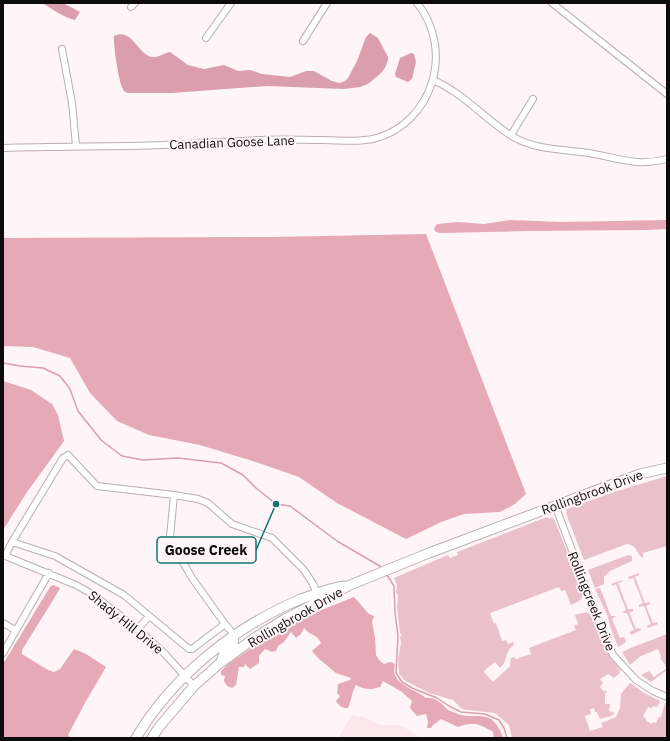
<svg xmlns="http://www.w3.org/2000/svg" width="670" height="741" viewBox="0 0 670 741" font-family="'IBM Plex Sans',sans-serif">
  <rect width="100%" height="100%" fill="#fff4f7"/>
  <path fill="#fae6eb" d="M352 715 364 717 380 725H396L404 727 421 738H338Z"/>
  <path fill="#eac0ca" d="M667 476V546L643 553V558C636 555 639 546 627 544L584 560 567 516 566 512 567 511 566 510 567 509 614 492Z
    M547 517H550H548L549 519 552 517 555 521 583 592C584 600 577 602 571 605L565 590 561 591 559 587 490 613 494 624 496 623 502 641 506 640 508 644 513 642 514 645C504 651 508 662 500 668L495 662 486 669 484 672 493 682 510 666 511 658 514 657 516 659 531 654 529 648 576 630 574 626 578 624 575 615 587 612 592 616 606 650 604 651H606L621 671 620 672 614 665 620 673 614 678 608 674 600 679 603 683 600 687 604 692 605 690 607 692 605 693V704H610L609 711 615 713 611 716 600 719 597 712H595L594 708 590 709 591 714 585 716 590 731 603 727 601 723 616 717 620 708 621 694 630 683 644 693 660 701 657 707 653 706 652 708 648 707 643 716 646 719V721L652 724 653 722 656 723 659 717H661L665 703H667V738H512L509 725 495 713 467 710 462 709 453 700 429 693 404 680 399 673 398 659 401 643 400 636 402 635 400 633 397 607 398 595 396 592 397 585 394 578 448 555 450 558 458 555 457 552Z
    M628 555 632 556V561L610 571 604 577V584L595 588 588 570Z
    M639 573V575L635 577 645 603 650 602V604L646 606 653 623 657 622 658 624 648 628 647 626 651 624 644 606 639 607V605L643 603 633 578 629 579 628 577Z
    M622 580V582L618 583 628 609H633V611L629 612 636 629 640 628 641 630 631 635 630 632 634 630 627 613H622L626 610 616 584 612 586 611 584Z
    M600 588 611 616H616L612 619 620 638 624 637 626 641 625 643 618 647 610 626 608 617 595 589Z
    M667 634V670L651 682 641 675 649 671 654 677 667 668 660 658 661 656 658 649 641 656 630 665 622 652 633 647Z"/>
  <path fill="#e5a9b8" d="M510 220 561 222 667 220V229L647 230 527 231 440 233 436 232 434 229 436 225 438 224 458 222 484 224Z
    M426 234 526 494 515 504 500 512 464 514 441 522 406 539 337 503 299 477 256 462 200 445 149 435 117 421 90 393 70 358 33 347 3 346V238L272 237Z
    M3 381 31 390 52 404 58 415 64 441 27 492 3 530Z
    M53 585 60 588 58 592 22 650V654L48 670 54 672 60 669 74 649 86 654 106 667 86 701 68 735 70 738H3V664L50 587Z
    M354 597 369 614 374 616 372 622 375 637 376 655 379 660 384 664 390 662 393 663 395 665C389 684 415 689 426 698 439 697 441 705 450 711 452 712 456 713 458 714 468 718 479 714 489 718 496 721 501 731 503 738H491L494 737 493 732C479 724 474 721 458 727L441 719 433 725 431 728H427L428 722 426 714 417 716 410 708 412 701 402 692 383 681 380 687C371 690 364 690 356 685 351 693 352 700 348 708 343 709 338 705 336 701L340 696 337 693 338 684 350 680 351 678 336 673 318 658 312 651 321 643C316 633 309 635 304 628L301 634 296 638 291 632 284 642 278 646 276 651 272 652 265 649 259 656V663L250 669 245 664 244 667H239L236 685 232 688 227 686 224 681 225 676 221 675V671L228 664 263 640 304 617Z"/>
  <path fill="#da9eae" d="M42 3H63L80 12 75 20C63 17 52 9 42 3Z
    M370 33 378 38 388 57V60L385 68 381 73 368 84 360 87 344 89 267 86 172 93H128C126 92 124 92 123 89 119 84 113 44 114 36 132 27 138 55 152 57 158 58 164 53 170 52L188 65 204 69 224 65 238 71 250 70 262 74 290 77 306 71H314L332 81 340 83 345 81 348 78 357 61 366 37Z
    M411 53 414 54 416 62 412 79 408 82 396 77 395 74 400 58Z"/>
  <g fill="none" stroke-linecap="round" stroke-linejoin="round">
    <path stroke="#da9eae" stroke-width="1.5" d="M3 363 20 366 43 368 60 376 70 389 78 411 101 440 122 456 143 460 178 458 221 463 243 475 256 488 276 504 290 506 337 541 383 568
      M387 575 394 586 395 612 398 636 396 673 402 682 412 688 437 698 449 706 461 712 485 714 499 720 504 728 507 738"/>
    <g stroke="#b9afb1" stroke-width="8">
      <path id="minor" d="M552 3 667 94
        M131 7 135 3
        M206 38 231 3
        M303 41 327 3
        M62 49 72 103 76 146
        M433 80C463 93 483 117 510 135 533 150 562 149 589 153 618 158 637 167 667 159
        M511 135 533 99
        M3 148C57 146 110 147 164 145 196 144 228 141 261 140 282 139 303 140 324 140 340 141 357 142 373 139 433 124 455 50 417 3
        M174 495 170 537 172 543 192 578 225 624
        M555 505 603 633 613 655 636 680 653 691 667 697
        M12 542 55 556 124 595 189 649H192L225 624 234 635
        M3 555 76 585 92 594 140 631 165 654 194 686
        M5 556 12 542 63 458 68 455 97 486 174 495 198 499 208 503 232 524 272 538 304 570 313 584 318 596
        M3 623 15 630
        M138 629 149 616
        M3 653 49 573"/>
    </g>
    <g stroke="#b9afb1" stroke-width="11">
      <path id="secondary" d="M221 662 224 653 233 644 234 635
        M136 738C173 676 234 627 301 599 315 594 329 588 344 586
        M152 738 159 727 194 686 220 663 256 637 285 619 350 585 429 553 640 474 667 468"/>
    </g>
    <use href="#minor" stroke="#fff" stroke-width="6"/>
    <use href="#secondary" stroke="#fff" stroke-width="9"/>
  </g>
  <g text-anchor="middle" stroke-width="4" stroke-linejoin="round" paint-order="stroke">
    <g font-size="13" fill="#0e0b0c" stroke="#fff4f7">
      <text transform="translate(232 142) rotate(-2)" y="5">Canadian Goose Lane</text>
      <text transform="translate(592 492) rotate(-20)" y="5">Rollingbrook Drive</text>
      <text transform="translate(592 601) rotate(68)" y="5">Rollingcreek Drive</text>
      <text transform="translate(295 617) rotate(-30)" y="5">Rollingbrook Drive</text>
      <text transform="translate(126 622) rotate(39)" y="5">Shady Hill Drive</text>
    </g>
  </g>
  <path fill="none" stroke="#0f766e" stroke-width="1.5" d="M276 504L256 550"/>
  <circle fill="#0f766e" stroke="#fff4f7" stroke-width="1.5" cx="276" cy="504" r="4"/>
  <rect fill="#fff4f7" stroke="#0f766e" stroke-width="1.5" x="157" y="537" width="99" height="26" rx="4"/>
  <g font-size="14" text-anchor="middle" font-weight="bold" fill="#0e0b0c">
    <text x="206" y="555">Goose Creek</text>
  </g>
  <rect width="670" height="741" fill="none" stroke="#0e0b0c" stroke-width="8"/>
</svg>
